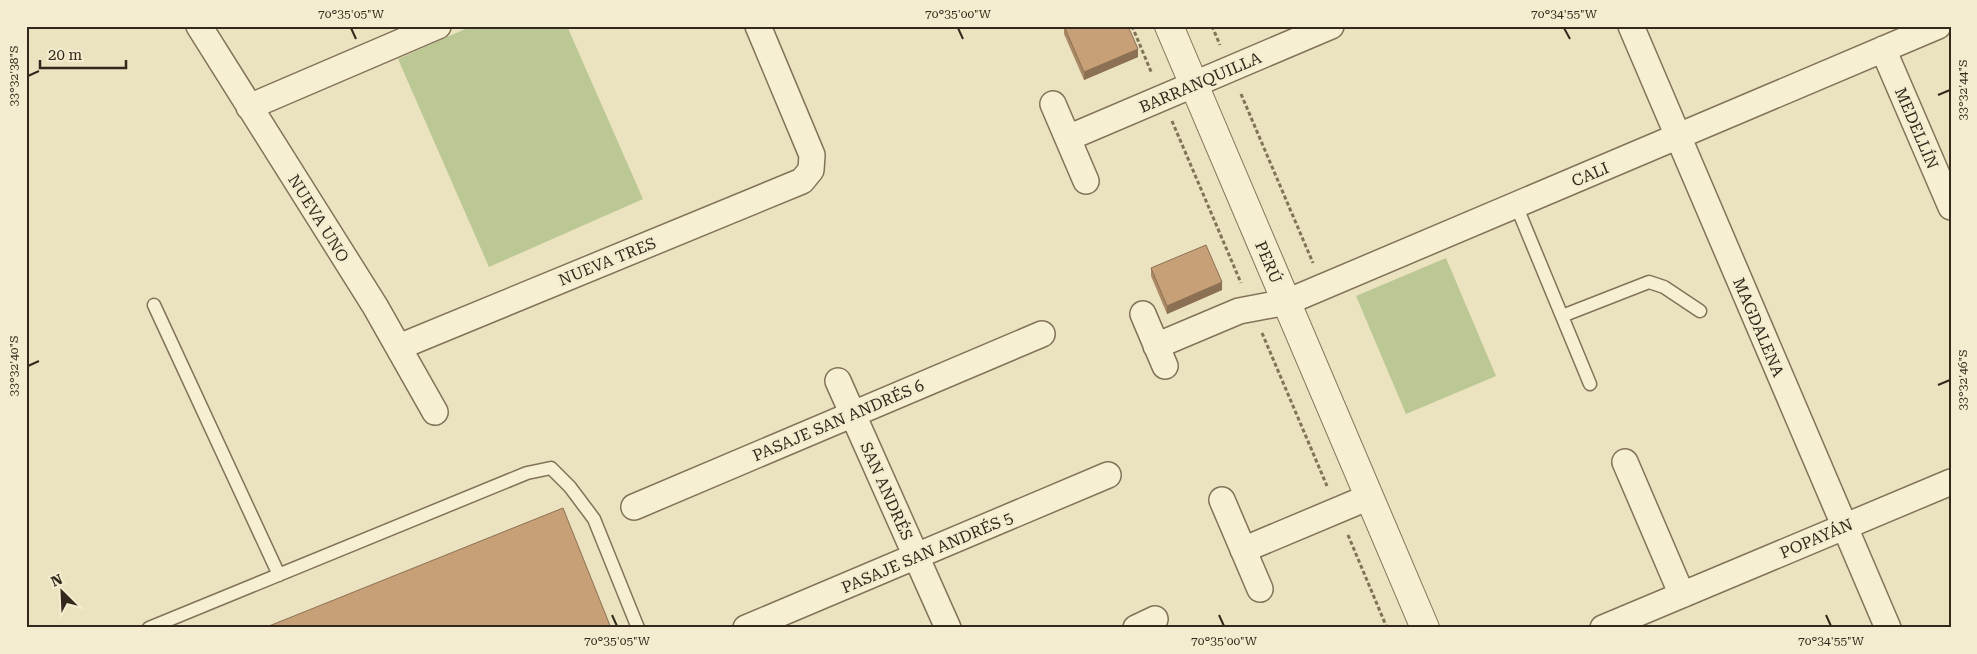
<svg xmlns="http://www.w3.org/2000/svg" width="1977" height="654" viewBox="0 0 1977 654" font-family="'Roboto Serif',serif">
  <rect width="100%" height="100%" fill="#ebe2bf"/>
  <path fill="#bcc894" d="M472 26H567L643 199 489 267 398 59Z
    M1446 258 1496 376 1406 414 1356 296Z"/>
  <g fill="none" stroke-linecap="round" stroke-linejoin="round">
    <g stroke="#827358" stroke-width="15">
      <path id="service" d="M1516 205 1590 384
        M154 305 279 575
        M1562 316 1649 282 1664 287 1700 311
        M149 628 527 473 551 468 570 487 594 519 638 628"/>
    </g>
    <g stroke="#827358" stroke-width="28">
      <path id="minor" d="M199 26 375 306 435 412
        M1631 26 1888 628
        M1883 49 1951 207
        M1053 104 1086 181
        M249 107 438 26
        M1068 138 1331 26
        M1143 314 1165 366
        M1156 346 1239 311 1287 302 1938 26
        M399 347 802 181 811 170 812 155 758 26
        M838 381 948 628
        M1625 462 1682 595
        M1222 500 1260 589
        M634 507 1042 334
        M1243 550 1369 497
        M746 628 1108 475
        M1136 628 1155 619
        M1603 628 1951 482"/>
    </g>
    <g stroke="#827358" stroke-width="30">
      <path id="tertiary" d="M1169 26 1425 628"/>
    </g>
    <path stroke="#827358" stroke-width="3" stroke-dasharray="4 2.5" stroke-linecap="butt" d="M1132 26 1152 74
      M1212 26 1220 45
      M1241 94 1313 263
      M1172 121 1241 283
      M1262 333 1327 486
      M1348 535 1387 628"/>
    <use href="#service" stroke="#f6efd1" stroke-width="12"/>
    <use href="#minor" stroke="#f6efd1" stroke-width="25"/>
    <use href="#tertiary" stroke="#f6efd1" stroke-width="28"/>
  </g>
  <path fill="#ab8a66" d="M1064 26 1138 57 1084 80 1064 34Z
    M1151 268 1222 290 1167 314 1151 276Z"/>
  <path fill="#8b7053" d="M1138 49V57L1084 80V72Z
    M1222 282V290L1167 314V306Z"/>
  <path fill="#c7a077" stroke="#8b7053" d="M1064 26H1128L1138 49 1084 72Z
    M1206 245 1222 282 1167 306 1151 268Z
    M563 508 611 628H264Z"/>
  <path fill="none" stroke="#32291c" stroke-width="2" d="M351 28 356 39M958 28 963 39M1564 28 1570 39M28 76 39 71M1938 95 1950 90M28 366 39 361M1938 385 1950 380M612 615 617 626M1219 615 1224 626M1826 615 1831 626"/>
  <g text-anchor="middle" stroke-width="5" stroke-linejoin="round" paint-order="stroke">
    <g font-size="16" fill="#32291c" stroke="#f3ecce">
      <text transform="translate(1200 82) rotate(-23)" y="6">BARRANQUILLA</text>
      <text transform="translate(1917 128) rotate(67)" y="6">MEDELLÍN</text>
      <text transform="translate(1590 174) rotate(-23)" y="6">CALI</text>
      <text transform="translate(319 218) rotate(58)" y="6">NUEVA UNO</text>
      <text transform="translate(607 261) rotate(-22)" y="6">NUEVA TRES</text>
      <text transform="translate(1269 262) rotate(67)" y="6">PERÚ</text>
      <text transform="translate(1759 327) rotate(67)" y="6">MAGDALENA</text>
      <text transform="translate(838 420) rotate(-23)" y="6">PASAJE SAN ANDRÉS 6</text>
      <text transform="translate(887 491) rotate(66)" y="6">SAN ANDRÉS</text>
      <text transform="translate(1816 538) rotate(-23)" y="6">POPAYÁN</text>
      <text transform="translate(927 552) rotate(-23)" y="6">PASAJE SAN ANDRÉS 5</text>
    </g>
  </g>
  <rect width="1977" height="654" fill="none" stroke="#f3ecce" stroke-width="55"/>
  <g transform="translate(62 592) rotate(336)" stroke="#f3ecce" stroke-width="4" paint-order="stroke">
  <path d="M0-4L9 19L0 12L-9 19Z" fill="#32291c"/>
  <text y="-8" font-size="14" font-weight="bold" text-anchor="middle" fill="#32291c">N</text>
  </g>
  <path d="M40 60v8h86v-8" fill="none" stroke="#32291c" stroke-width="2.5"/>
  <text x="48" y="60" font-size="15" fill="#32291c" stroke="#f3ecce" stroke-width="4" paint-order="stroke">20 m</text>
  <rect x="28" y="28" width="1922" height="598" fill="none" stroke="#32291c" stroke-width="2"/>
  <g font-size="12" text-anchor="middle" fill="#32291c">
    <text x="351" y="18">70°35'05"W</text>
    <text x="958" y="18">70°35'00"W</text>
    <text x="1564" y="18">70°34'55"W</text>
    <text transform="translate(14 76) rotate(-90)" y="4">33°32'38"S</text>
    <text transform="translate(1963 90) rotate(-90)" y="4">33°32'44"S</text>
    <text transform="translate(14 366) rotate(-90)" y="4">33°32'40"S</text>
    <text transform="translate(1963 380) rotate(-90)" y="4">33°32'46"S</text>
    <text x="617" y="645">70°35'05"W</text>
    <text x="1224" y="645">70°35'00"W</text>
    <text x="1831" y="645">70°34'55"W</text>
  </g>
</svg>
